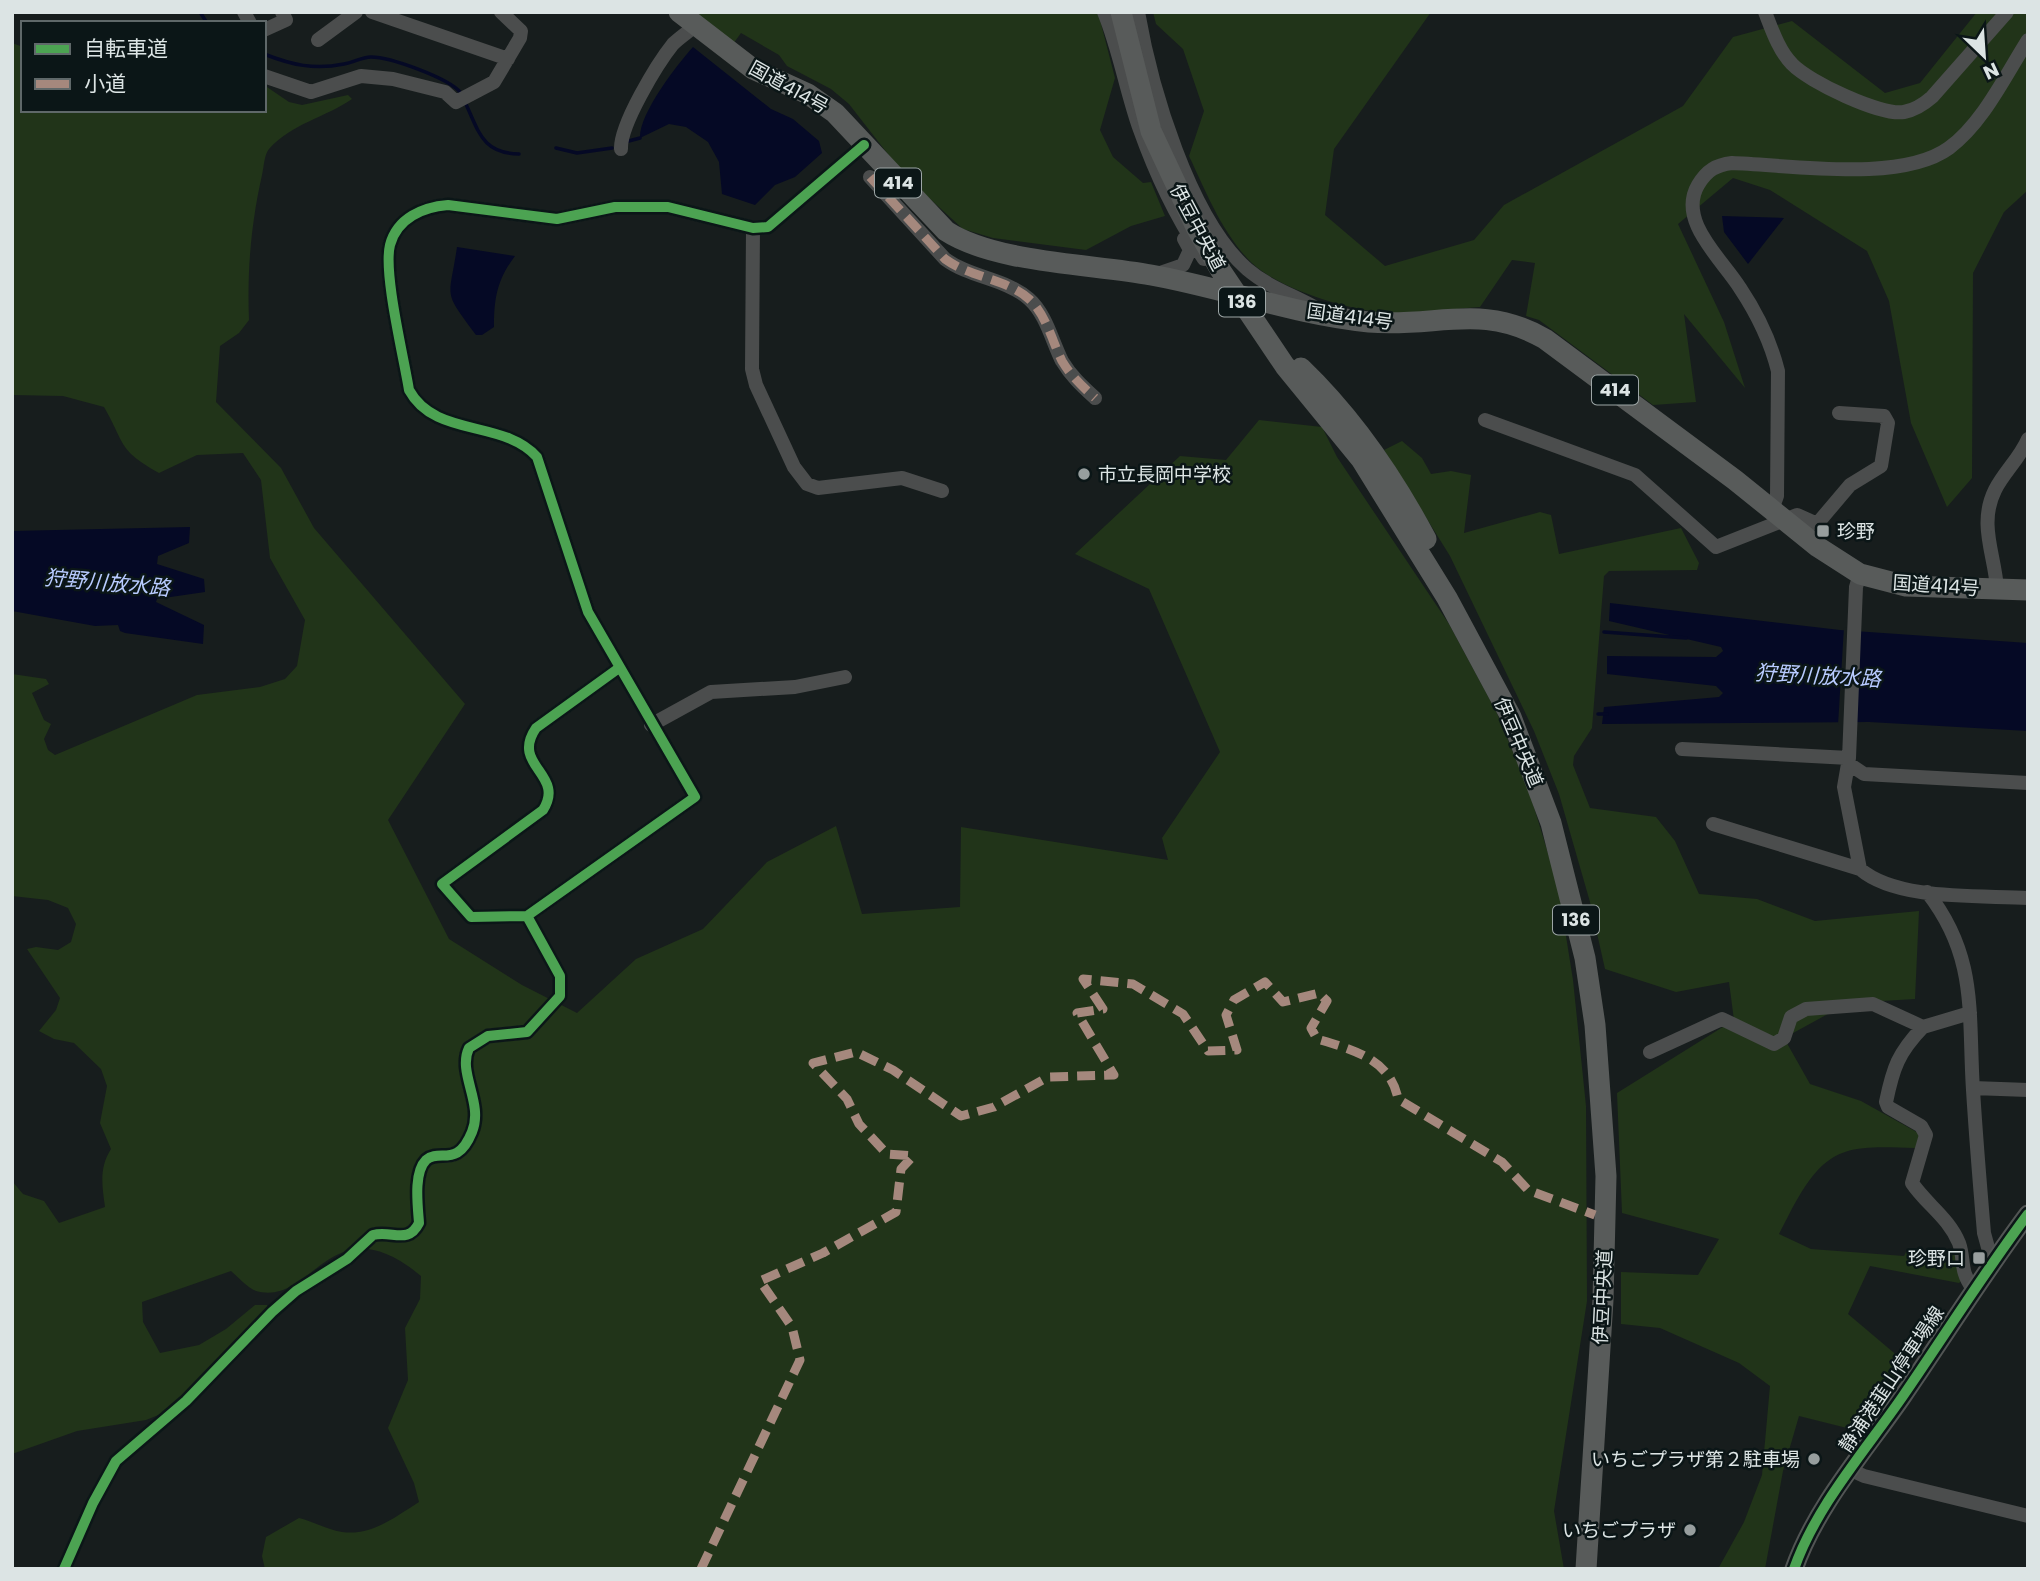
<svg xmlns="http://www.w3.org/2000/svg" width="2040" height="1581" viewBox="0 0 2040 1581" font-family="Poppins,'Noto Sans JP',sans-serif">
  <rect width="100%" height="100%" fill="#171d1d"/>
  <path fill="#213419" d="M692 12H1098L1115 78 1100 130 1113 157 1143 183 1151 182 1165 216 1131 226 1086 250 993 238 963 229 905 176 849 104 831 89 787 66 779 55 741 33 733 44Z
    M1153 12H1431L1334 149 1325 215 1385 266 1474 240 1504 205 1683 106 1733 37 1792 21 1885 93 1920 83 1977 12H2028V190L2004 212 1973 273 1972 478 1947 507 1911 423 1889 301 1867 251 1770 190 1733 178 1678 224 1724 322 1745 388 1684 314 1696 402 1653 405 1539 320 1526 316 1535 263 1512 260 1480 307C1450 309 1419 314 1389 313 1350 311 1273 288 1247 258 1220 228 1206 192 1189 156L1204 111 1183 49 1156 24Z
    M12 43 23 47V110H264V85L289 102 302 105 348 95 352 99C326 117 291 124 269 149 264 155 264 167 262 175 251 224 247 270 249 320L239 333 220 346 216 402 281 468 314 528 465 704 388 820 449 939 522 985 577 1013 636 959 703 929 767 862 836 826 862 914 960 907 961 827 1168 860 1162 838 1220 752 1149 589 1075 554 1180 456 1226 460 1259 420 1322 427 1337 457 1449 624 1496 711 1529 791 1558 886 1573 980 1586 1106 1587 1301 1554 1511 1564 1569H265L262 1556 266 1537 299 1518C312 1521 328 1530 342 1532 372 1536 395 1517 419 1502L414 1483 388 1428 408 1380 405 1328 420 1299 421 1276C330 1201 314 1307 256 1291 248 1288 238 1277 231 1271L142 1302 143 1322 160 1353 199 1345 226 1329 255 1305H267L269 1309 166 1412 146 1420 77 1431 12 1454V1181L23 1194 44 1201 59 1223 105 1207C102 1185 99 1168 111 1149L100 1123 107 1086 101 1069 74 1043 54 1039 39 1031 56 1010 60 998 27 949 36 947 58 950 71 942 76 924 68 908 48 900 12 896V674L46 679 49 684 32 693 44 720 51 724 44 739 48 750 55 755 197 695 260 687 285 679 297 666 305 620 270 558 261 480 243 453 197 455 159 473C117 449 126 445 104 407L63 396 12 395Z
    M1402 441 1422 458 1431 474 1451 471 1471 475 1464 533 1540 512 1551 515 1559 554 1681 528 1699 563 1697 570 1609 571 1604 576 1592 728 1574 756 1573 765 1590 808 1656 817 1675 841 1699 894 1757 899 1815 921 1919 911 1915 999 1848 1003 1784 1038 1810 1084 1861 1101 1922 1135 1915 1148C1893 1148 1867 1145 1845 1152 1812 1162 1794 1206 1779 1234L1811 1249 1904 1256 1908 1248 1944 1260 1954 1248 1962 1280 1959 1283 1870 1266 1848 1314 1906 1363 1859 1431 1799 1416 1783 1471 1765 1569H1718L1744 1522 1762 1475 1770 1386 1739 1363 1660 1328 1621 1324V1272L1698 1275 1719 1239 1622 1213 1617 1093 1734 1020 1729 982 1676 992 1605 969 1590 902 1559 794 1534 731 1450 556 1384 450Z"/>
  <path fill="#050925" d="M693 47 771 109 793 119 819 141 822 153 795 177 775 185 755 205 722 194 719 162 708 142 686 127 669 124 640 138C639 114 676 66 693 47Z
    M1722 216 1784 218 1748 264 1724 232Z
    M457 247 515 256C497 280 494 298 494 327L482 335H476C442 289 449 301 457 247Z
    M190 527 189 543 158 556 157 564 204 579 205 592 157 599 156 602 204 625 203 644 125 633 120 631 118 625 95 626 12 611V531Z
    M1610 603 1840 630 2028 643V731L1869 722 1602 724 1604 707 1719 697 1723 693 1716 686 1607 674V656L1716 657 1723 651 1721 647 1609 621Z"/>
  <path fill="#171d1d" d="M1844 627 1860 628 1854 725H1838Z"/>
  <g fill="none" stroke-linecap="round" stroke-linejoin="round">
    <path stroke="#050925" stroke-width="3.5" d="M200 12 207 23
      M264 54C292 65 314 70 344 64 353 63 361 57 371 57 390 57 449 78 461 93
      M464 100C479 131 481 153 519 154
      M625 142 640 138
      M556 148 577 153 612 148
      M1604 632 1686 638
      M1598 714H1607"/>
    <path stroke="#4b4d4d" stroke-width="14" d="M244 12 250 23
      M372 12 508 59
      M1104 12C1120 51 1126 91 1140 130 1156 175 1177 219 1204 259
      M1138 12C1151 87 1189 218 1247 269 1268 287 1293 295 1316 308
      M1765 12C1772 30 1779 51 1792 64 1809 82 1881 116 1904 112 1915 110 1924 104 1932 97L2007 12
      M264 30 286 20 282 12
      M318 40 356 12
      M264 76 311 92 361 76 393 79 445 92 456 102 494 82 520 38 521 31 501 12
      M621 149C620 125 657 64 673 44 679 38 688 32 695 26
      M870 177 945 259C971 278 1005 278 1029 299 1046 314 1052 341 1062 361 1071 376 1082 386 1095 398
      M753 228 752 369 756 385 794 467 807 484 818 488 902 478 942 491
      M1157 274 1183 265 1190 250 1184 239
      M1485 420 1635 475 1716 547 1797 515 1817 524 1850 485 1881 466 1888 423 1884 416 1839 413
      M1772 510 1777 496 1778 371C1771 343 1756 312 1740 288 1722 259 1677 221 1698 185 1707 170 1716 165 1732 163 1791 165 1901 183 1949 148 1983 123 2005 76 2028 40
      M1997 589C1995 555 1978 524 1995 490 2004 472 2020 458 2028 439
      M619 668 536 728C510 766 566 774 543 810L442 884 471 917 527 916 695 797 588 612 537 457C503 419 435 438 409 390 404 358 383 273 390 245 397 218 423 207 448 205L557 219 615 207H668L753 228 768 227 864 145
      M651 725 711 692 795 687 845 677
      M1682 749 1849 758
      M1849 764 1864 774 2028 783
      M1713 824 1860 869C1897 901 1980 895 2028 898
      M1860 869 1844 787 1849 758 1856 587 1860 574
      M1927 892C1978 957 1968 1013 1973 1090 1976 1138 1980 1186 1984 1233L1992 1262
      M1923 1027C1898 1053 1893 1068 1886 1102L1888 1107 1921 1126 1926 1135 1912 1183C1926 1204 1949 1218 1959 1243 1965 1260 1959 1270 1973 1289
      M1650 1052 1722 1019 1774 1044 1784 1038 1791 1017 1806 1009 1873 1004 1923 1027 1970 1013
      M1973 1088 2028 1090
      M1851 1470 1864 1476 2028 1516
      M64 1569 93 1503 116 1461 186 1401 272 1312 296 1291 347 1259 373 1235C392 1230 408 1245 419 1223 418 1207 413 1173 426 1160 440 1148 457 1169 472 1132 484 1103 457 1073 469 1048L488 1036 527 1032 560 996V976L527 916"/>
    <path stroke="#525554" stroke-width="19" d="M1794 1569C1816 1506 1865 1451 1903 1396 1945 1335 1983 1274 2028 1214"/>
    <path stroke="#585b5a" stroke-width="21" d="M679 12 753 69 808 94 835 113 946 231C995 263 1092 264 1151 275 1224 288 1296 315 1369 322 1437 328 1481 302 1545 339L1735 480 1818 547 1860 574 1906 586 2028 590
      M1121 12 1151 131 1196 227 1221 271 1285 366 1361 459 1447 598 1511 717 1551 823 1585 958 1595 1025 1606 1176 1603 1300 1586 1569
      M1301 368C1353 418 1392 475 1426 539"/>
    <path stroke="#a5887d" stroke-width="9" stroke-dasharray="18 9" stroke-linecap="butt" d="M870 177 945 259C971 278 1005 278 1029 299 1046 314 1052 341 1062 361 1071 376 1082 386 1095 398
      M701 1569 800 1360 792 1327 760 1281 823 1253 896 1212 901 1169 913 1156 887 1154 859 1124 847 1099 813 1063 856 1052 893 1070 961 1116 994 1107 1048 1077 1114 1075 1077 1013 1103 1009 1083 979 1133 984 1183 1014 1208 1051 1237 1050 1226 1015 1234 1000 1265 982 1283 1002 1319 993 1327 1001 1311 1028 1317 1039C1351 1049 1391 1059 1398 1099L1502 1162 1528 1190 1595 1215"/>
    <g stroke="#0b1617" stroke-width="15">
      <path id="cycleway" d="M619 668 536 728C510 766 566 774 543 810L442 884 471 917 527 916 695 797 588 612 537 457C503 419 435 438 409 390 404 358 383 273 390 245 397 218 423 207 448 205L557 219 615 207H668L753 228 768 227 864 145
        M64 1569 93 1503 116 1461 186 1401 272 1312 296 1291 347 1259 373 1235C392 1230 408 1245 419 1223 418 1207 413 1173 426 1160 440 1148 457 1169 472 1132 484 1103 457 1073 469 1048L488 1036 527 1032 560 996V976L527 916
        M1794 1569C1816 1506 1865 1451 1903 1396 1945 1335 1983 1274 2028 1214"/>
    </g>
    <use href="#cycleway" stroke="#4ca352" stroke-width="10"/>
  </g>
  <g fill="#979e9e" stroke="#0b1617" stroke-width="2.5">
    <circle cx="1084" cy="474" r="7"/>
    <rect x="1816" y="524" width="14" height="14" rx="3.5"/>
    <rect x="1972" y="1251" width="14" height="14" rx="3.5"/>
    <circle cx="1814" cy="1459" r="7"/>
    <circle cx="1690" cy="1530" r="7"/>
  </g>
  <g text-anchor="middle" stroke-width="5" stroke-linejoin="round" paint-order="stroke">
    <g fill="#0b1617" stroke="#9da6a6" stroke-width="2">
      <rect x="875" y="168.5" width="46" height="29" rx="5"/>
      <rect x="1219" y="287.5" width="46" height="29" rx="5"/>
      <rect x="1592" y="375.5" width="46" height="29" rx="5"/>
      <rect x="1553" y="905.5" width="46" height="29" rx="5"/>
    </g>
    <g font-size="18" font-weight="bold" fill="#dce4e4">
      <text x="898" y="189">414</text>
      <text x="1242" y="308">136</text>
      <text x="1615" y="396">414</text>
      <text x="1576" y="926">136</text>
    </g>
    <g font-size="19" fill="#dce4e4" stroke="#0b1617">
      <text transform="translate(789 87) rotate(29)" y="7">国道414号</text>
      <text transform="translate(1198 227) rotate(62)" y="7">伊豆中央道</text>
      <text transform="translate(1350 316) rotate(8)" y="7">国道414号</text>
      <text transform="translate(1936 585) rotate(4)" y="7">国道414号</text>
      <text transform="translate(1519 742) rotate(67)" y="7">伊豆中央道</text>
      <text transform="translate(1602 1297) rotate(-87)" y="7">伊豆中央道</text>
      <text transform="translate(1891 1379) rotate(-56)" y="7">静浦港韮山停車場線</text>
    </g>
    <g font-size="19" fill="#dce4e4" stroke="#0b1617" text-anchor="end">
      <text x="1098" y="481" text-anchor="start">市立長岡中学校</text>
      <text x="1837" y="538" text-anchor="start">珍野</text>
      <text x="1965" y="1265">珍野口</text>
      <text x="1800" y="1466">いちごプラザ第２駐車場</text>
      <text x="1676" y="1537">いちごプラザ</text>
    </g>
    <g font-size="21" font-style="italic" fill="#b8cbff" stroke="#0b1617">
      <text transform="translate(107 583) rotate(5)" y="7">狩野川放水路</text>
      <text transform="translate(1818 676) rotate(3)" y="7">狩野川放水路</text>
    </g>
  </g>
  <rect width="2040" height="1581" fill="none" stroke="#dce4e4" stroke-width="28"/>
  <rect x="21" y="21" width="245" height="91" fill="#0b1617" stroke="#5f6869" stroke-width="2"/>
  <rect x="35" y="44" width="35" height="10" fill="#4ca352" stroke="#5f6869" stroke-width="2"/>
  <text x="84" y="56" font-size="21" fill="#dce4e4">自転車道</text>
  <rect x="35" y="79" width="35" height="10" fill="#a5887d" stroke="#5f6869" stroke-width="2"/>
  <text x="84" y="91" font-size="21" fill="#dce4e4">小道</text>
  <g transform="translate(1984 56) rotate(155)" stroke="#0b1617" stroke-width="5" paint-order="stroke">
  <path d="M0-5L12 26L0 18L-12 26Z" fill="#dce4e4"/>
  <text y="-10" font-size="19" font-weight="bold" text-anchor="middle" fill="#dce4e4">N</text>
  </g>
</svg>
